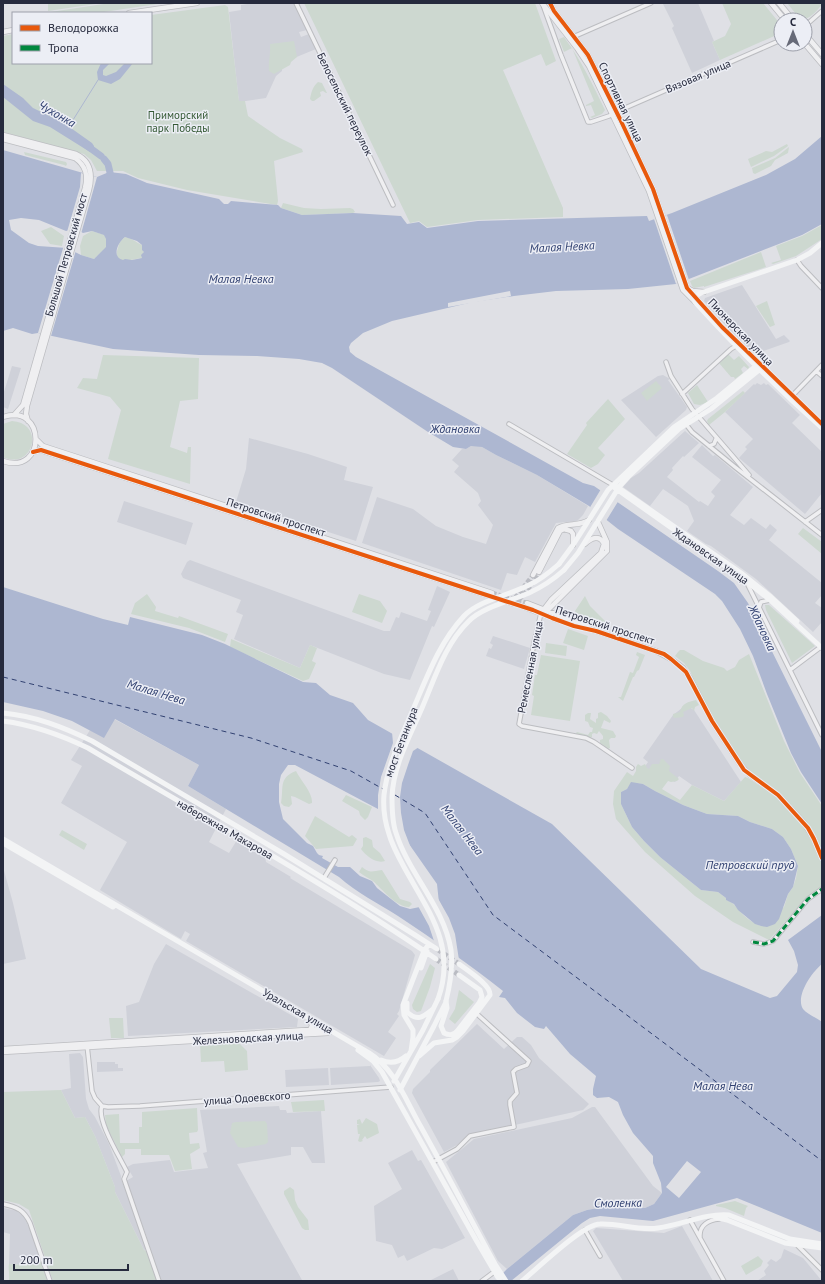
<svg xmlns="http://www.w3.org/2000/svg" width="825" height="1284" viewBox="0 0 825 1284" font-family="'PT Sans',sans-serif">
  <rect width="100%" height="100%" fill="#dfe0e5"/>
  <path fill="#cfd1d9" d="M253 3H294L307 30 299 32 301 37 309 34 316 49 282 63V71L276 76 266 98 239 102 229 12 241 10V5Z
    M664 3H698L714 41 712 42 720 60 692 73 672 28 674 26 663 4Z
    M742 285 776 339 784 335 790 341 789 342 755 354 727 327 704 301 705 298Z
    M12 366 21 368 8 409 3 407V395Z
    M663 375 670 379 668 380 687 407 686 410 656 437 621 400 658 376Z
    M757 383 761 385 764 383 766 385 768 384 800 415 792 423 822 452V493L805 514 739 458 747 449 745 447 753 439 725 412 754 384 755 385Z
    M685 431 699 443 684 457 683 456 672 468 673 470 667 477 699 502 700 501 708 506 715 496 711 492 721 480 692 457 702 445 713 456 715 455 753 487 730 515 744 525 751 518 766 529 770 524 777 530 769 540 822 583V595L815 603 822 608V622L813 632 756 579 711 546 706 544 687 531 694 521 688 506 663 489 650 506 623 487 631 478 639 473Z
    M249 438 308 454 347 467 344 480 373 487 356 541 236 502 246 469Z
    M476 445 482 447 496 455 537 475 588 506 583 515 577 521 556 523 535 562 525 557 517 575 507 573 501 590 362 543 377 497 413 509 436 526 463 537 486 544 493 525 478 505 481 501 478 493 454 472 459 466 452 460 462 449H466L471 446Z
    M124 501 193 523 186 545 117 522Z
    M190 560 384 631H390L396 617 399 618 401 612 427 621 431 611 428 610 437 586 450 592 434 627 432 626 410 680 384 674 310 645 300 668 234 639 243 615 236 612 241 600 183 578 181 574 187 562Z
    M493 636 530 648 524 669 486 656 489 648 491 649 493 645 490 643Z
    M686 705 694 710 741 782 724 801 692 785 679 776 675 782 644 768 648 762 643 758 673 715Z
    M114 719 199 765 188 786 226 809 209 842 229 853 237 840 265 856 266 862 291 877 290 878 412 951 415 955 399 1011 397 1014 399 1016 388 1032 396 1038 384 1056 186 941 190 934 185 931 181 939 100 890 127 842 61 803 82 766 71 760 78 749 90 730 104 737Z
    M3 867 13 903 26 959 3 964Z
    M166 944 298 1019 297 1027 128 1036 126 1006 139 1002 154 964Z
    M477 1024 504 1049 517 1037H522L531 1045 539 1058 589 1104 583 1110 469 1135 457 1145 444 1152 412 1093 413 1089 430 1072V1070Z
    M80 1053 83 1057 86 1099 89 1109 95 1117 109 1144 121 1176V1179L148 1248 144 1250 115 1192V1187L95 1136 85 1117 75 1118 61 1090 71 1088 69 1054Z
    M97 1062H115V1064H118V1068H123V1071L97 1072Z
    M370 1065 379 1078 380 1081 378 1082 331 1085 330 1068 370 1066Z
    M328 1068 329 1085 286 1087 285 1070Z
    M279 1106 280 1110H286L287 1113 321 1111 325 1163H312L303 1147H291V1155L237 1164 302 1280 300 1281H160L147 1238 126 1181 133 1177 127 1167 133 1164 170 1160 174 1172 208 1168 203 1153 207 1152 200 1110Z
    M592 1107H595L653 1186 662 1193 654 1204 645 1208 604 1207 587 1210 573 1215 507 1269 498 1261 446 1162 474 1139 572 1118Z
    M412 1150 418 1161 421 1160 465 1238 442 1249 434 1248 407 1261 404 1255 398 1258 392 1245 376 1241 374 1206 402 1189 388 1163Z
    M4 1208 17 1211 24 1217 31 1232 40 1259 23 1265 9 1264 10 1234 3 1232V1209Z
    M682 1226 713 1281H623L593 1231 596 1228 664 1233Z
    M784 1249 803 1258 822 1281H757L766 1275 764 1271 769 1265 767 1263 771 1259 776 1262 781 1258Z
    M453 1269 459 1281H429Z"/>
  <path fill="#cdd8d0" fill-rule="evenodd" d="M48 3H102L48 11Z
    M110 3H164L97 13H44Z
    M304 3H535L556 61 546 66 541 54 503 70 563 208V217L478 220 427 227 419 221 410 223Z
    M722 3H763L781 25V33L720 60 712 42 725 36 731 24Z
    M787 3H822V4C818 10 809 20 801 20Z
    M225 5 228 7 239 101H245L248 116 280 138 302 149 303 152 274 161 278 201 277 205 187 190 138 178 123 171H97L91 160 84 154 3 132V36L13 34V63H151V15Z
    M564 37C581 60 593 85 605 110L602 114 592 118 590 117 595 115 591 105 586 106V105L594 101 572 48 564 52 559 39Z
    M294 41 297 57 291 62 290 65 274 74 269 71C268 61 271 53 270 44Z
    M318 82 322 83 327 93H326L323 91 320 92 321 96 314 101H312L310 99C311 93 313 86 318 82Z
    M787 144 788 146 774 156 751 167 748 159 766 151 772 152Z
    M789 147 788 153 775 160 771 166 755 174 753 173 752 168 775 158Z
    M24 152 66 162 67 164 66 166 64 165 25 155Z
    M283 203 304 208 321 209 350 208 353 209 355 212 353 213 302 215 281 208Z
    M822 225V239L796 256 773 264 771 263 781 260 776 246 802 236Z
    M51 227 64 236 62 246 50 244 41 231Z
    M92 231 105 235 106 239V248L94 259 81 255 80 246 83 236Z
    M125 237C133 238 136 243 142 245L144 252 142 258C132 259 111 267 118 248 119 243 121 240 125 237Z
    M761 252 766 267 704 287V286L694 288 692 286 690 281Z
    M767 301 775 325 770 327 756 306Z
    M728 354 734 360 739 356 749 367 748 369 744 366 741 369 743 373 735 379 734 377H731L719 363Z
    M103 355 199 358 198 399 180 401 170 447 187 453 188 447H191L190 484 108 459 121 410 110 397 77 388 83 378 97 379Z
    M656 381 662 388 647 401 641 393Z
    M697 385 708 402 700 405 694 404 688 393Z
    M743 391 745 393 725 412 709 425 707 421 708 419Z
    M608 399 625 419 598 448 605 455 598 464 591 468 567 454 587 425 586 423Z
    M12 421C46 423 33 471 3 457V424Z
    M803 528 822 542V554L798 534Z
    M147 594 156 607 155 611 178 618 179 616 228 634 225 642 189 628 131 614 135 603Z
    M359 594 380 601 387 611 382 623 352 612Z
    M585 596 590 606 606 622 605 623 576 613 575 611Z
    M765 605H769L815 646 792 663 766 610Z
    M568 629 588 636 584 650 563 643Z
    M231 639 300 668 310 645 317 648 312 661 316 663 309 679 303 681 230 647Z
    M546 643 567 646 566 656 545 653Z
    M680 650H684L703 661 724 668 727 671 735 667 739 660 749 654 784 741 800 773 822 806V855L814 833 809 825 781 794 751 772 735 753 717 726 690 671 684 663 675 656 678 652Z
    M637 652 645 655 639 670 637 671 634 677H633L623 701 618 697H621L630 672 633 673 639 657 636 655Z
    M541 655 580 661 570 721 531 715 534 696 532 695 535 675H537Z
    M696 700 699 705 695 707 694 711 692 708 683 712 684 715 683 717 675 718 673 717V714L680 712C682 703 688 702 696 700Z
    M601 712 607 716 611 721 610 723 604 720 601 728 613 731 616 736 615 738H611L609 740 610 748 608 749 600 743V740L603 739V736L599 731 597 734 594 733 592 734V737L590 738 577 735 576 733 577 732 588 735 590 732H592L593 728 590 727 588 722 585 721V715L588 713H591L590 719 596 723V719L598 718V713Z
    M661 759H663L670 766 669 771 679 779 677 781 671 782 668 781 662 789 680 800 692 785 724 801 745 777 748 778 777 797 804 827 813 840 822 863V886L807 897 769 940 733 922 695 896 645 852 616 819 613 804 614 791 627 772 633 776 636 771V767L638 764 641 766 645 764 647 768 649 769 652 764H659ZM632 783 643 784 655 791 683 805 707 814 738 816 750 822 772 829 783 837 791 849 798 866 796 878 793 887 788 894 784 907 761 926C753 923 744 917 739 910 733 904 735 904 726 900V898L718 892 701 890 660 857 644 841 632 827 621 804V792L627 789Z
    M296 771C301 781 313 793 312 803L309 804 295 797 291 796 292 804 289 807 284 806 281 803C284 788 278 778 296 771Z
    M346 795 372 807 368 817 365 820 360 815 359 811 342 801Z
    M315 816 349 837 352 835 357 839 353 846 316 849 305 836Z
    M62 830 87 844 84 850 59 835Z
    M366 837 372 840 373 847 380 853 385 861C376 864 366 856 361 849L363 846V838Z
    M362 867C371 874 372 871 382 870L400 899 410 902 412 904 409 907C396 907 382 889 373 881 369 878 364 876 359 872Z
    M430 964 435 968 430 987 421 1011 417 1012 413 1009 412 1005Z
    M459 990 474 1002 455 1024 449 1019 455 1009Z
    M123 1018 124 1038H111L109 1018Z
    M238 1042 247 1051 248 1070 225 1072 224 1061 201 1062 200 1044Z
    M61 1090 75 1118 85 1117 95 1136 115 1187V1192L144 1250 147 1251 157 1281H53L29 1210 19 1204 3 1200V1092Z
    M324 1100 325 1111 293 1112 291 1102Z
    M197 1108 198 1130 197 1132 189 1133 190 1144 199 1143 200 1148 190 1154 192 1169 175 1171 169 1155H141V1149H125V1154L122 1157 106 1125 105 1115 119 1114 120 1143H139V1127H142V1112Z
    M366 1118 377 1124 379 1133 367 1139 365 1136 362 1140 363 1141 360 1142 358 1141 360 1134H358L357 1125H360L357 1124V1120L360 1119 362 1124Z
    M265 1121 267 1124 268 1142 266 1144 244 1148 238 1147 230 1133 232 1123 236 1122Z
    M290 1187 294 1190 295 1200 298 1207 308 1220 309 1230H305L302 1228 284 1194V1191Z
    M735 1201 748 1206 746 1208 744 1216 725 1208 716 1206V1205Z
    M758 1256 763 1261 761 1266 746 1275 741 1266Z
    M40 1259 47 1281H9C10 1275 8 1270 9 1264L23 1265Z"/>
  <path fill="#adb7d1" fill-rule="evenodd" d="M101 63H110L103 70V75L106 76 116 72 125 63H133L120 79 111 84 98 80 97 72Z
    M3 84 23 98 33 108 64 123 73 120 74 121 68 126 92 143 94 146V151L90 152 50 127 33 121 3 97Z
    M822 136V224L802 235 676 284 628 289 556 291 514 296 473 302 392 321 363 333 351 343 349 347 350 352 356 357C432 399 508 441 583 483L594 486 718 571 734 583 748 603 822 752V804L801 772 791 753 767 694 753 656 740 629 722 601 715 594 618 529 589 506 537 475 496 455 482 447 471 446 466 449 453 447 428 432 332 368 322 363 299 359 257 356 199 355 113 349 38 333 32 334 13 328 3 331V150L97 177 109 172 118 173 126 174 147 183 219 199 224 204H228L231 201 278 205 281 208 302 215 353 213 401 216 407 224 419 222 427 228 478 221 647 216 649 221 672 213 766 175 795 159ZM21 218 39 220 66 231 76 229 83 233 92 231 104 235 106 239V247L94 259 81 255 67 248 38 246 29 243 11 230 9 220ZM125 237 137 241 142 245V250L144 252 141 255 142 258 132 260 125 259 123 260C111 257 118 242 125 237Z
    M3 587 103 619 128 625 130 617 202 635 225 644 303 682 316 683 330 695 353 703 368 720 552 824 701 969 770 998 777 996 797 972 798 965 794 951 788 940 822 915V964C812 972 795 996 803 1009 807 1014 817 1018 822 1022V1233L737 1198 653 1221 600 1216 590 1218 582 1223 511 1281H495L507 1269 573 1215 587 1210 604 1207 645 1208 654 1204 662 1193 661 1183 653 1163V1156L633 1133 623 1115 618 1102 609 1097 597 1098 593 1095V1089L596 1076 570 1054 546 1026 544 1029 535 1027 517 1013 505 998 499 997 503 991C469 964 434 940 398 916 378 903 357 893 339 877L188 786 199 765 115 719 104 738 72 721 43 711 3 702ZM288 765H295L378 809 393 828 409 844 437 884 439 903 410 909 400 906 377 888 372 881 360 876 350 867H338L322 858 323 856 319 855 317 853 313 846 307 843 283 819 279 802V784L281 775Z
    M631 782 643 784 655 791 683 805 707 814 738 816 750 822 772 829 783 837 791 849 798 866 793 887 788 894 779 919 775 924 767 927 761 926 755 924 738 910 734 904 726 900V898L718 892 701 890 660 857 644 841 632 827 621 804V792L627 789Z"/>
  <path fill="#dfe0e5" d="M81 173 97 177 81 234 75 231 67 232 80 187Z
    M667 215 689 280 676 284 654 219Z
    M64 245 68 246 76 250 51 336 38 333Z
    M510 291 511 296 477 302V303L472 304 471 303 448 307V303Z
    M601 489 619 500 606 521 589 509Z
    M392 732 419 747 413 751 408 765 402 783 400 797 401 813 404 830 414 856 407 846 378 813V795L381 777 393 743Z
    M435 893 449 918 455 934 459 960 435 944 429 926 418 906 436 901Z
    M687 1161 701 1172 679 1198 666 1187Z"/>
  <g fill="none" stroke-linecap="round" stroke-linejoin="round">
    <path stroke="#adb7d1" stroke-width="1" d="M73 120 98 80"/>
    <path stroke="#adb7d1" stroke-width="7" d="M86 145 101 156
      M104 159 108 164 112 181"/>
    <path stroke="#314171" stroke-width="1" stroke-dasharray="5 4" stroke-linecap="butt" d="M3 677 251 738 351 771 383 789
      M395 795 425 813 493 915 822 1161"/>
    <path stroke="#babcc3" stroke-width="4.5" stroke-dasharray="4.5 2" stroke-linecap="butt" d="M492 593 527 603
      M515 598 533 575
      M514 604C525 595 532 584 539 572"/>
    <path stroke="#babcc3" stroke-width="5" stroke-dasharray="5 2.5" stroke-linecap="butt" d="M437 949 459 964
      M436 959 459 975"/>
    <g stroke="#bcbdc1" stroke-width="5.5">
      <path id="minor" d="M296 3 393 205
        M543 5 561 55 588 122H591L609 116 625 108 781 40
        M805 26 822 11
        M573 37 651 3
        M797 260 801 266 822 288
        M689 290 722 327 822 424
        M666 362 671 376 692 409 749 475
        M816 371 822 376
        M682 394 731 349 736 346
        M791 397 822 365
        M685 423 692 432 735 467 822 535
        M509 424 613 485
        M709 446 714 444 716 439
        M805 522 822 510
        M746 581 822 735
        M759 608 761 602 770 600
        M541 613 534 643 519 724 522 726 586 738 594 742 632 768
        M790 670 822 646
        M324 878 335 860
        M753 942 764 944 773 941 808 899 822 889
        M87 1045 92 1091 95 1098 102 1106
        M102 1106 108 1107 140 1106 391 1087
        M102 1106C96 1120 121 1159 127 1172L124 1179 159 1281
        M433 1162 457 1149 470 1136 514 1127 510 1105V1101L517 1093 513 1072 516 1069 527 1065 529 1061 477 1014
        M3 1204C17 1207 24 1210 30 1223L50 1281
        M690 1220 724 1281
        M585 1230 600 1256
        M700 1237C699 1225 709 1220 719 1219
        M798 1244V1246L822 1270
        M482 1281 494 1272"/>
    </g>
    <g stroke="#bcbdc1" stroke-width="6">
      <path id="tertiary" d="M542 3 577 48 589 66 649 191 683 290 695 302
        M550 3 554 11 588 55 620 119 653 189 687 288 693 291 704 292
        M771 3 785 20
        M779 3 793 20
        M129 13 197 3
        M3 32 13 30
        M805 34 822 54
        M805 44 822 64
        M3 135 76 154C91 161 93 174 89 190L27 406 26 414 28 421
        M3 139 75 158C86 166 88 175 85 188L23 405 14 415
        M3 417C46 402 47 476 3 461
        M37 440 43 446 83 459 492 593
        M33 452 41 450 46 452 514 604
        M539 572 560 531 564 529 571 531 573 534V545
        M533 575 558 528C568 522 578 527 589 520
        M527 603 589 627
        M519 605 555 619 596 631 656 651 671 659 683 668 690 678 712 721 740 764 749 774 778 795 804 823 814 839 822 858
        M541 613 548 610 607 551V542L598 522
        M541 613 551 600 601 553 604 544C600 534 591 538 585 544
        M310 1030 312 1026 311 1022
        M3 1049 322 1029 329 1031
        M3 1052 328 1033 331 1031"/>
    </g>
    <use href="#minor" stroke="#efeff1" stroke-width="3.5"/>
    <use href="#tertiary" stroke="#efeff1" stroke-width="4.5"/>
    <path stroke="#f3f4f5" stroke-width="5" d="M822 243 810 253 797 260 701 293C697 295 694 297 695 302 735 346 777 388 822 428
      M616 486 741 573 771 597 797 621
      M615 488 745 580 770 600 822 648
      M559 564 573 545 608 490 674 427 717 398 756 366
      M564 570 578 553 619 487 628 477 679 429 711 409 759 370
      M3 713C35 716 63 727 92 741L284 854 415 935 437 949
      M3 721C33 725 61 735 88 748 204 817 324 882 436 959
      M3 839 369 1053C395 1069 406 1101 421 1127 446 1172 470 1218 495 1264L506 1281
      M3 843 113 907
      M421 968 427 951
      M446 1001 447 1008 441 1026 444 1033C450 1036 454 1035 458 1030L479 1003 482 997 480 990 459 975
      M407 1003V1012C418 1022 423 1017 433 1009
      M358 1050 373 1061 382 1072 476 1240 500 1281
      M411 1051 413 1037V1030L404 1015 403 1005 424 951 429 944
      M419 1056 434 1043 452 1040 457 1037 463 1031 490 995C491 985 468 971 459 964
      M381 1060C390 1064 398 1063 406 1056
      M394 1081 423 1030 438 999
      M400 1090 434 1026 446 1002
      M715 1217 727 1220 785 1243 822 1248
      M522 1281C537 1269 583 1224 600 1224 619 1223 638 1231 658 1228 682 1225 705 1213 729 1215L790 1239 822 1244"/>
    <path stroke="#f3f4f5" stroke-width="5" d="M438 999C457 946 428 911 404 867 398 856 392 845 389 834 385 822 383 807 384 795 387 767 400 740 411 714 426 680 438 644 464 616 479 600 510 595 529 585 540 580 550 572 559 564
      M446 1001C450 985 453 967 451 950 444 907 409 874 396 833 392 822 392 808 392 797 393 766 410 736 422 708 435 678 445 644 469 621 483 607 511 601 529 593 542 587 554 579 564 570"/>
    <path stroke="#00873e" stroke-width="3" stroke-dasharray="6 3" stroke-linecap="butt" d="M753 942 764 944 773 941 808 899 822 889"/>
    <g stroke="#eceef5" stroke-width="6">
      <path id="cycleway" d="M550 3 554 11 588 55 620 119 653 189 687 288 722 327 822 424
        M33 452 41 450 505 601 533 610 552 618 574 626 596 631 664 654 671 659 686 672 712 721 744 770 778 795 808 828 814 839 822 858"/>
    </g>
    <use href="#cycleway" stroke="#e8590c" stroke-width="4"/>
  </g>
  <g text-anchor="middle" stroke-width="3" stroke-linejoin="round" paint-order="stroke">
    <g font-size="11" fill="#262a3d" stroke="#eceef5">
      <text transform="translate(698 76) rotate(-23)" y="4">Вязовая улица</text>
      <text transform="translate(621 102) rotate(64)" y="4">Спортивная улица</text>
      <text transform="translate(345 104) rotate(64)" y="4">Белосельский переулок</text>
      <text transform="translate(66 255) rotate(-74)" y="4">Большой Петровский мост</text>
      <text transform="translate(741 332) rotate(46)" y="4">Пионерская улица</text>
      <text transform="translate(276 517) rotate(18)" y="4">Петровский проспект</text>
      <text transform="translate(711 556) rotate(35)" y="4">Ждановская улица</text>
      <text transform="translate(605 625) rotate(18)" y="4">Петровский проспект</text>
      <text transform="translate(530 667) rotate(-79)" y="4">Ремесленная улица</text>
      <text transform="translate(401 742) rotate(-69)" y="4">мост Бетанкура</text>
      <text transform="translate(225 829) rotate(30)" y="4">набережная Макарова</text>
      <text transform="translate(298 1011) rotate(30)" y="4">Уральская улица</text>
      <text transform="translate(248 1038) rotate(-3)" y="4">Железноводская улица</text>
      <text transform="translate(247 1098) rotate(-4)" y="4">улица Одоевского</text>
    </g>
    <g font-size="11" fill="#345934" stroke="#eceef5">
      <text x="178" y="119">Приморский<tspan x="178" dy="13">парк Победы</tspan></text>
    </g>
    <g font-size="12" font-style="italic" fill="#314171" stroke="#eceef5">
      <text transform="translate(57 114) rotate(30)" y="4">Чухонка</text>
      <text transform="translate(562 247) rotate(-3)" y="4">Малая Невка</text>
      <text x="241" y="283">Малая Невка</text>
      <text x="455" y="433">Ждановка</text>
      <text transform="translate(762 628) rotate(65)" y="4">Ждановка</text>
      <text transform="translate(156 692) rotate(17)" y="4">Малая Нева</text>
      <text transform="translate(462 830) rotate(52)" y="4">Малая Нева</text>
      <text x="750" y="869">Петровский пруд</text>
      <text x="723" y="1090">Малая Нева</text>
      <text transform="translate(618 1203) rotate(-1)" y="4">Смоленка</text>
    </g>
  </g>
  <rect width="825" height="1284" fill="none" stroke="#262a3d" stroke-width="8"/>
  <rect x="12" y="12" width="140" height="52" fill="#eceef5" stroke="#9da0ab"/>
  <rect x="20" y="25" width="20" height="6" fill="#e8590c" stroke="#9da0ab"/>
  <text x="48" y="32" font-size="12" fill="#262a3d">Велодорожка</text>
  <rect x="20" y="45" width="20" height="6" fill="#00873e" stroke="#9da0ab"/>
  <text x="48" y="52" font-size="12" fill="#262a3d">Тропа</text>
  <g transform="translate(793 32)"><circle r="19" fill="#eceef5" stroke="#9da0ab"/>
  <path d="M0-3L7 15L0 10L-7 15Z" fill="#676a78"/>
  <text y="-6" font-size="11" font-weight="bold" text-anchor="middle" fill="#262a3d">С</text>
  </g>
  <path d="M14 1264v6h114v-6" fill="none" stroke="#262a3d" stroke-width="2"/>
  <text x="20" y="1264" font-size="12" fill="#262a3d" stroke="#eceef5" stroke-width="3" paint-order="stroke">200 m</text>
</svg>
